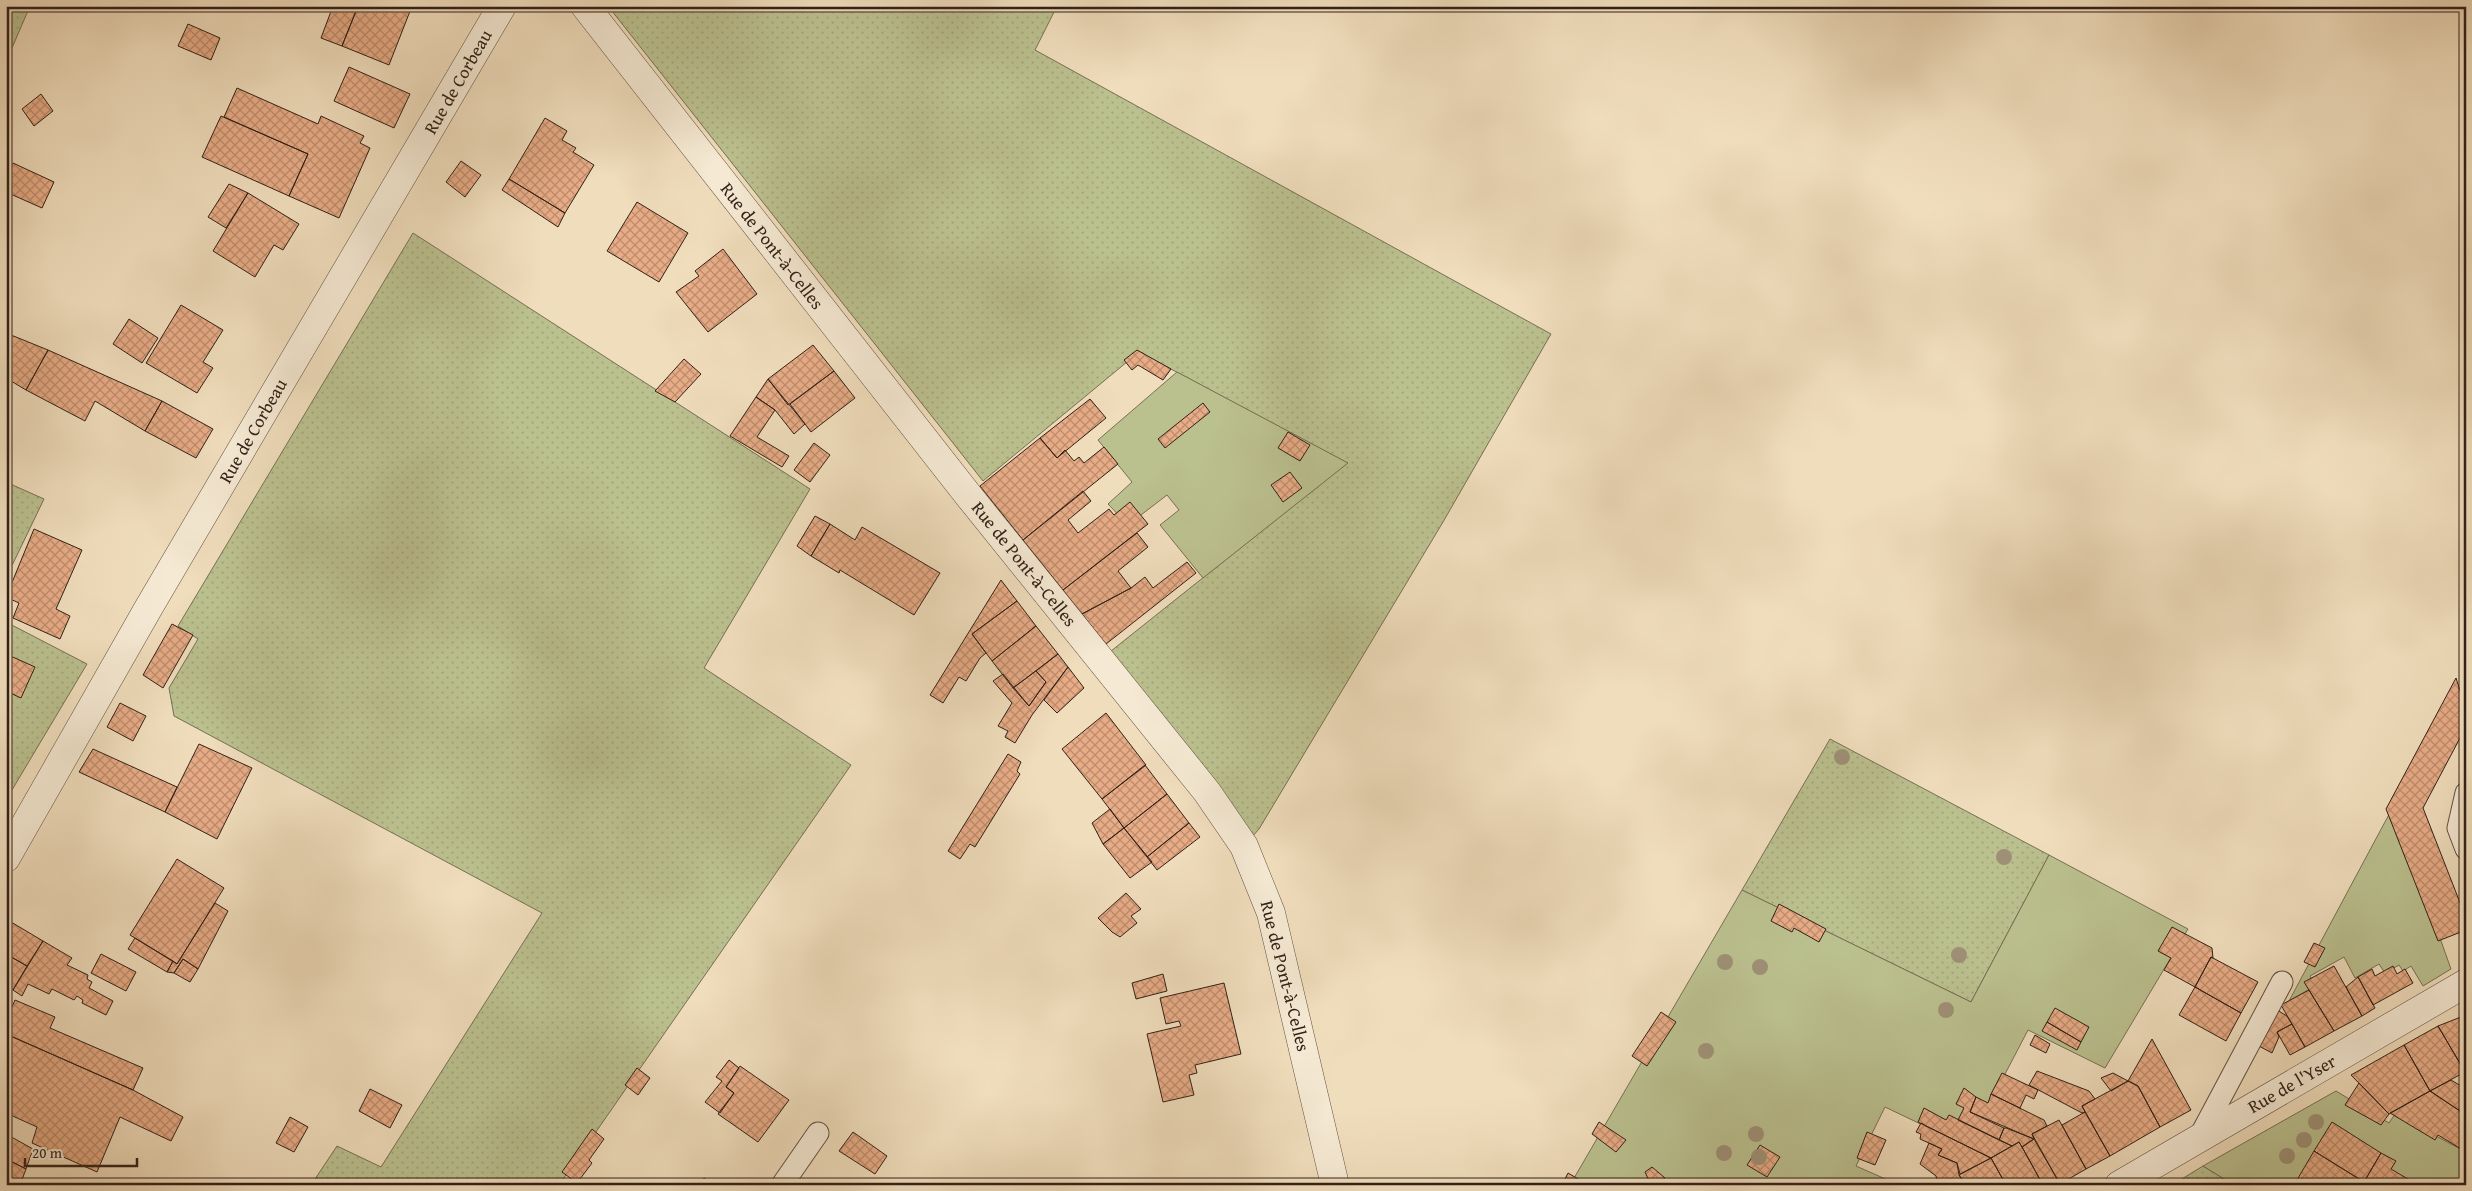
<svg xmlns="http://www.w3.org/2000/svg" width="2472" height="1191" viewBox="0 0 2472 1191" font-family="'Gentium Book Plus',serif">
  <defs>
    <pattern id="grass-dots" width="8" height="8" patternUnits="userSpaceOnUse" patternTransform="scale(1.25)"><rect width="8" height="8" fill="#bbc08f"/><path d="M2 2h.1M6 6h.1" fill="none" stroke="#a1a57b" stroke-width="1.8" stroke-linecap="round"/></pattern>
    <pattern id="building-cross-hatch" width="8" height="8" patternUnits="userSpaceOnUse" patternTransform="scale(1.25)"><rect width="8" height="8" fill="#e8ac86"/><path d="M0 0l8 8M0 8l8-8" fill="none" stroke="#bd8c6d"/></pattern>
  </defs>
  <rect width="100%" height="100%" fill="#f0ddbc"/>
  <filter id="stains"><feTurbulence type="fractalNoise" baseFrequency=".004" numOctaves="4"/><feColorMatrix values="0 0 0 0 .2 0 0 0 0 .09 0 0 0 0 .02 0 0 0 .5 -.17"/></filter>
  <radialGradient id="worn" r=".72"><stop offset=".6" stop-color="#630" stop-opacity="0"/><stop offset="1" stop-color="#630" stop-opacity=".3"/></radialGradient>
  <path fill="url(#grass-dots)" stroke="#767054" d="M6 6H30L6 62Z
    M608 6H1057L1035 50 1551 334 1443 522 1259 829 1244 846 1101 659 1347 463 1139 352 983 481Z
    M413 233 810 489 704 668 851 765 559 1185H311L337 1146 381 1167 542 913 174 716 169 688 198 639 178 626Z
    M6 482 44 499 6 578Z
    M6 622 87 664 6 800Z
    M1830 739 2049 855 1971 1002 1742 890Z
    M2203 1166 2234 1185H2172Z"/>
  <path fill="#bbc08f" stroke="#767054" d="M1177 372 1348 463 1203 578 1160 525 1179 510 1167 495 1128 525 1108 504 1132 482 1098 440Z
    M2393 807 2451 969 2423 986 2411 966 2403 971 2399 965 2385 973 2379 964 2355 978 2344 957 2310 976 2315 986 2289 1001Z
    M2049 855 2188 929 2105 1068 2028 1030 1981 1120 1954 1140 1885 1107 1856 1166 1899 1185H1570L1742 890 1971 1002Z
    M2336 1091 2389 1123 2395 1114 2466 1152V1185H2234L2203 1166Z"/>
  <path fill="url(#building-cross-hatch)" stroke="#312118" d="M333 6H358L342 46 321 38Z
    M358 6H412L389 65 342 46Z
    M188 24 220 38 211 60 178 46Z
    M349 67 410 94 394 128 334 101Z
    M237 88 318 124 321 116 364 136 360 143 370 148 339 218 289 196 308 154 224 117Z
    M41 94 53 111 34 126 22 109Z
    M221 116 308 154 289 196 202 157Z
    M545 118 567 131 562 140 576 148 573 152 594 165 565 213 509 179Z
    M461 161 481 175 465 197 446 182Z
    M13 163 54 182 42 208 6 192V178Z
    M509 179 565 213 558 227 502 190Z
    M229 184 248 193 226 228 208 217Z
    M248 193 299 224 283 250 274 245 255 277 213 251Z
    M637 202 688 233 659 282 607 251Z
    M723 249 757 294 708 332 676 292 699 276 695 271Z
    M181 305 223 330 203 362 213 368 197 393 146 363Z
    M129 319 158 338 142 363 113 344Z
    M11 335 48 350 26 390 6 378V344Z
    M813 345 834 371 788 405 768 379Z
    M48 350 162 401 145 431 95 401 85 421 26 390Z
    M1137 350 1171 369 1163 380 1138 365 1132 370 1124 360Z
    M684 359 701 374 675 402 655 391Z
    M834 371 855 398 811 432 790 404Z
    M768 379 805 424 794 434 775 410 756 397Z
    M756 397 775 410 757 437 789 456 782 467 730 436Z
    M1090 399 1106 418 1057 458 1040 438Z
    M162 401 213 429 196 458 145 431Z
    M1203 403 1210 412 1165 448 1158 439Z
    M1288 432 1310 445 1300 461 1278 448Z
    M1040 438 1057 458 1065 450 1074 461 1079 457 1084 463 1104 447 1118 464 1023 540 980 486Z
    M814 443 830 455 810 482 794 470Z
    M1290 472 1302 488 1283 502 1271 485Z
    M1083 491 1091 501 1068 520 1078 533 1109 509 1114 515 1130 502 1148 524 1063 590 1023 540Z
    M815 516 830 524 811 556 797 546Z
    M830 524 855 540 862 527 940 573 914 615 840 570 839 573 811 556Z
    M34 529 82 550 56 609 70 616 60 639 13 618 19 603 6 597Z
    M1137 533 1148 547 1118 571 1131 588 1082 614 1063 590Z
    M1187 562 1196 573 1106 644 1082 614 1131 588 1145 577 1153 588Z
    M1001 580 1017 601 972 634 986 653 980 658 966 681 959 677 943 703 930 695Z
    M1017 601 1036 626 992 661 972 634Z
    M172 624 193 635 163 688 143 675Z
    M1036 626 1058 654 1013 688 992 661Z
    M6 654 35 667 21 698 6 691Z
    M1058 654 1068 667 1032 715 1015 743 1005 737 1008 731 998 726 1012 703 993 681 1003 674 1029 706 1046 682 1036 671Z
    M1068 667 1084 688 1057 713 1044 700Z
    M1036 671 1046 682 1029 706 1013 688Z
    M2456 678 2466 709V736L2460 738 2423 808 2466 918V930L2438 941 2386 809Z
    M2466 686V709L2459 688Z
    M120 703 146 716 133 741 107 727Z
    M1106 713 1146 765 1102 799 1062 749Z
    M199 744 252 768 217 839 165 812Z
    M93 749 177 787 165 812 79 772Z
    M1008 754 1021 762 1017 771 1020 774 975 847 970 844 960 859 948 851Z
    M1145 765 1167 794 1124 828 1102 799Z
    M1167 794 1189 823 1147 857 1124 828Z
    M1110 809 1124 828 1103 844 1092 823Z
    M1189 823 1200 837 1157 870 1147 857Z
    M1124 828 1152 862 1130 878 1103 844Z
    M177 859 224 888 177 964 130 935Z
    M1126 893 1141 909 1131 916 1137 923 1120 937 1112 932 1098 918Z
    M215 903 228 911 198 969 183 959 174 973 167 972 173 961 177 964Z
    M1779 904 1826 929 1819 942 1794 928 1792 932 1771 921Z
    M6 919 43 941 27 966 6 954Z
    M2172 927 2212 948 2213 958 2211 957 2195 987 2164 970 2171 958 2158 951Z
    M135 938 173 961 167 972 128 949Z
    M43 941 72 958 67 965 88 975 87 979 92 982 89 988 113 1001 106 1015 82 1003 83 1000 77 996 74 1000 52 989 49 994 28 984 22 996 13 990Z
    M2314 943 2325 948 2315 967 2304 962Z
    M6 954 27 966 13 990 6 986Z
    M101 954 136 972 126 991 91 973Z
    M2211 957 2258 982 2241 1013 2195 987Z
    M183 959 198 969 190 982 174 973Z
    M2334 966 2362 1016 2334 1031 2304 982Z
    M2393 966 2397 974 2405 969 2413 983 2373 1005 2358 977 2372 969 2375 976Z
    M1163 974 1167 991 1136 999 1132 983Z
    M2358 977 2375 1008 2362 1016 2346 987Z
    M1224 983 1241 1054 1195 1065 1197 1073 1189 1075 1194 1095 1163 1102 1147 1034 1181 1026 1179 1021 1166 1024 1160 998Z
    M2195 987 2241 1013 2226 1041 2179 1015Z
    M2309 990 2334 1031 2305 1047 2281 1005Z
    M15 1000 55 1017 50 1028 143 1068 133 1090 6 1034V1021Z
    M2055 1008 2089 1027 2081 1042 2047 1022Z
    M2277 1010 2287 1016 2292 1024 2277 1032 2279 1037 2272 1053 2259 1046Z
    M1661 1012 1676 1022 1647 1066 1632 1056Z
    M2466 1015V1072H2465L2438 1026Z
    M2047 1022 2081 1042 2077 1050 2042 1031Z
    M2292 1024 2305 1047 2290 1055 2277 1032Z
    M2438 1026 2465 1072 2430 1091 2404 1045Z
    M6 1034 133 1090 183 1117 171 1141 120 1117 97 1172 32 1143 37 1127 6 1113Z
    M2035 1035 2050 1044 2046 1053 2030 1045Z
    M2152 1039 2191 1110 2160 1127 2138 1086 2128 1081Z
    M2404 1045 2430 1091 2389 1114 2351 1075Z
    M729 1060 739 1068 726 1087 734 1093 720 1113 705 1102 722 1081 716 1077Z
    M740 1066 789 1100 758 1142 718 1114 734 1093 726 1087Z
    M637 1068 650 1078 638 1095 625 1085Z
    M2037 1071 2089 1091 2095 1099 2082 1106 2085 1112 2082 1113 2029 1085Z
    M2002 1073 2038 1090 2034 1099 2026 1095 2020 1108 1991 1094Z
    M2113 1073 2128 1081 2111 1091 2101 1078Z
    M2451 1080 2466 1089V1115L2430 1091Z
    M2128 1081 2138 1086 2160 1127 2110 1156 2082 1106Z
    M2359 1083 2389 1114 2381 1125 2345 1105Z
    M1964 1088 1976 1097 1970 1112 2004 1128 1999 1140 1958 1120 1964 1108 1956 1104Z
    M370 1089 402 1105 390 1128 359 1111Z
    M2430 1091 2466 1115V1152L2438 1135 2435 1140 2390 1113Z
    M1991 1094 2044 1120 2047 1126 2032 1134 2034 1139 1970 1112 1976 1097 1988 1103Z
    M1924 1108 1946 1120 1949 1115 2012 1146 1991 1158 1918 1122Z
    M2085 1112 2110 1156 2086 1169 2062 1125Z
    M290 1117 308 1127 294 1152 276 1143Z
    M2059 1120 2086 1169 2060 1184 2032 1134Z
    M1599 1122 1626 1140 1616 1152 1592 1134Z
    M2332 1122 2381 1153 2364 1182 2314 1151Z
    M1921 1123 1926 1126 1991 1158 1960 1174 1957 1163 1938 1155 1942 1149 1920 1139 1921 1134 1916 1132Z
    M2004 1128H2006L2034 1139 2022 1147 2019 1142 2012 1146 1999 1140Z
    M592 1129 604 1139 589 1160 592 1163 577 1183 562 1172Z
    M853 1132 887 1156 875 1174 839 1151Z
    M1867 1132 1886 1140 1875 1165 1857 1158Z
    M6 1134 33 1149 26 1169 6 1159Z
    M2034 1139 2060 1184 2059 1185H2043L2022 1147Z
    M2019 1142 2022 1147 2043 1185H2006L1991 1158Z
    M1929 1143 1942 1149 1938 1155 1957 1163 1959 1175 1964 1182 1959 1185H1938L1936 1176 1920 1164Z
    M1760 1145 1780 1157 1767 1177 1747 1165Z
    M2314 1151 2364 1182 2368 1185H2294Z
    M2381 1153 2396 1161 2391 1169 2418 1185H2368L2364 1182Z
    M1991 1158 2006 1185H1965L1959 1175Z
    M7 1159 26 1169 20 1185H6Z
    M1652 1167 1665 1178 1656 1185H1651L1645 1172Z
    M1568 1173 1580 1180 1577 1185H1562Z
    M704 1178 713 1185H699Z"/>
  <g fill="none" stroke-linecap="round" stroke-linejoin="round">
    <g stroke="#615041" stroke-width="23">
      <path id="lane" d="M2466 793 2458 828 2466 849
        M2199 1138 2282 982
        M782 1185 818 1133"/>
    </g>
    <g stroke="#615041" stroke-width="29">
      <path id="street" d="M585 6 968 495 1207 792 1244 846 1271 913 1335 1185
        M6 858 149 607 502 6
        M2119 1185 2466 983"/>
    </g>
    <use href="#lane" stroke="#f5e9d3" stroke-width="21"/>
    <use href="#street" stroke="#f5e9d3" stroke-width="28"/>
  </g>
  <g fill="#9e9076">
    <circle cx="1842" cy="757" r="8"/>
    <circle cx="2004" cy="857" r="8"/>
    <circle cx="1959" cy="955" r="8"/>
    <circle cx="1725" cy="962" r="8"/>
    <circle cx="1760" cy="967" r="8"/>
    <circle cx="1946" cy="1010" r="8"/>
    <circle cx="1706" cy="1051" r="8"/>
    <circle cx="2316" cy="1122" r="8"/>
    <circle cx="1756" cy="1134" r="8"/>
    <circle cx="2304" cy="1140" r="8"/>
    <circle cx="1724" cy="1153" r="8"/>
    <circle cx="2287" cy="1156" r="8"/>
    <circle cx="1759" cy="1157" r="8"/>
  </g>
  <g text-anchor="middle" stroke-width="4" stroke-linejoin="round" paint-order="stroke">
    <g font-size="18" fill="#312118" stroke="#f5e9d3">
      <text transform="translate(458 82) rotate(-60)" y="6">Rue de Corbeau</text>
      <text transform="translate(772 246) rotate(52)" y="6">Rue de Pont-à-Celles</text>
      <text transform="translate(253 431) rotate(-60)" y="6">Rue de Corbeau</text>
      <text transform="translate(1024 564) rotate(51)" y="6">Rue de Pont-à-Celles</text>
      <text transform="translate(1285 976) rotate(76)" y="6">Rue de Pont-à-Celles</text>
      <text transform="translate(2292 1084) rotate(-30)" y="6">Rue de l'Yser</text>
    </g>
  </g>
  <rect width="2472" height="1191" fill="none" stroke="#f0ddbc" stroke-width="25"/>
  <rect x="8" y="8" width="2457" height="1176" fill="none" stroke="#312118" stroke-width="2.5"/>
  <rect x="12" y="12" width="2447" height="1166" fill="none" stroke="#312118"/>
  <path d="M25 1158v8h112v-8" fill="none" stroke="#312118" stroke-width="2.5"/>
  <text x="32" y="1158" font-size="15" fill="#312118" stroke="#f5e9d3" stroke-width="4" paint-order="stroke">20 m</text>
  <rect width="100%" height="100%" filter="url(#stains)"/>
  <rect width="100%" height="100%" fill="url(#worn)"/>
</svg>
